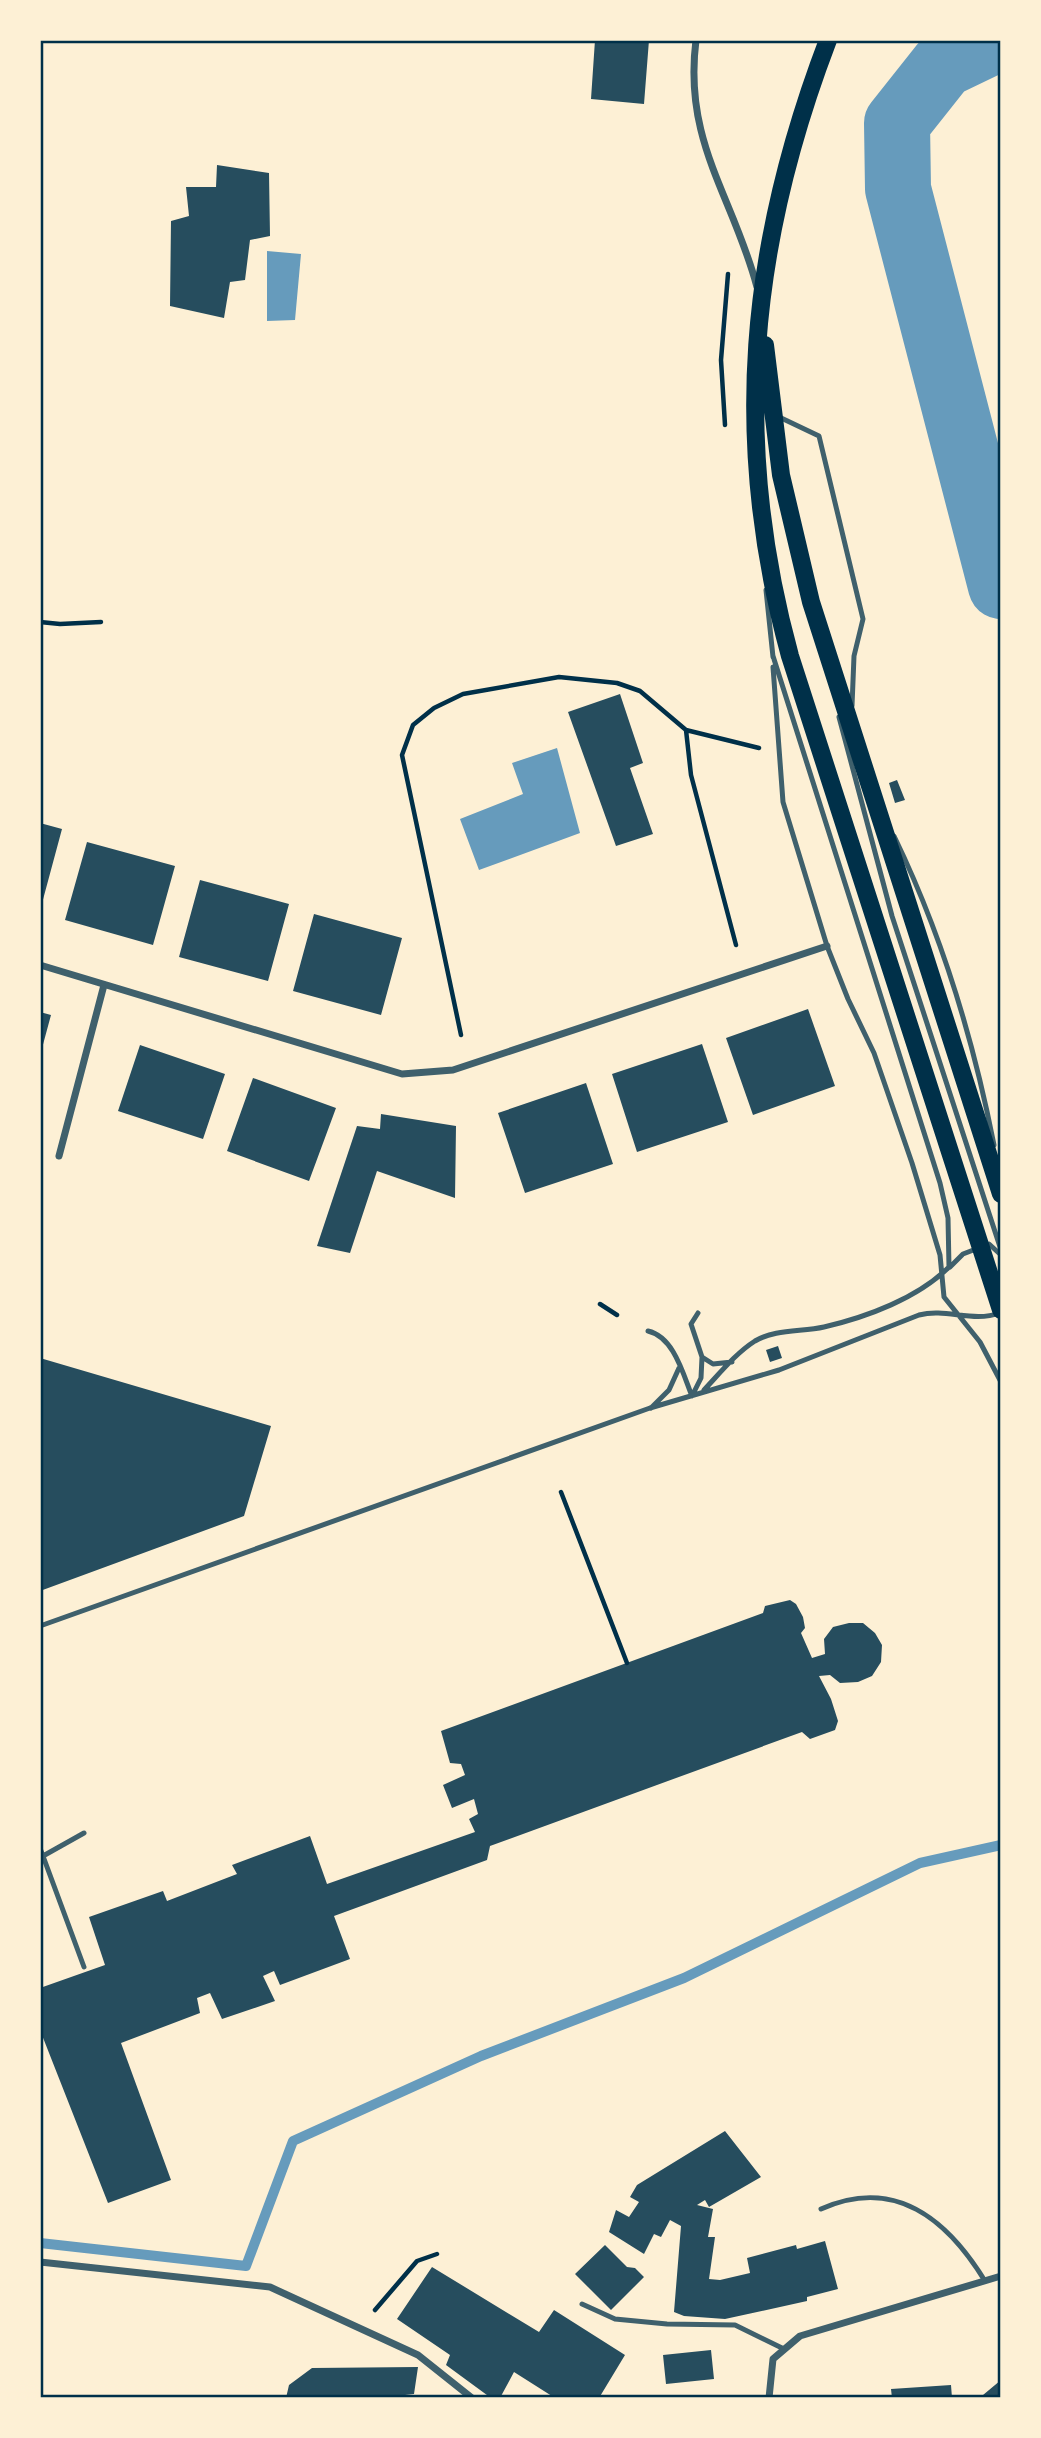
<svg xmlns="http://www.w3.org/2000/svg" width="1041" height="2438" viewBox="0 0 1041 2438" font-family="Barlow,sans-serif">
  <rect width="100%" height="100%" fill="#fdf0d5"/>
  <path fill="#669bbc" d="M267 251 301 254 295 320 267 321Z
    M557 748 580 833 479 870 460 819 523 794 512 763Z"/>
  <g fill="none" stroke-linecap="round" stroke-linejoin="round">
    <path stroke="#669bbc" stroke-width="10" d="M923 40 943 65
      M40 2243 246 2266 293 2141 481 2056 684 1978 920 1863 1001 1845"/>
    <path stroke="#669bbc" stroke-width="66" d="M995 40 943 65 897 123 898 189 1001 586"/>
  </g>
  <path fill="#264d5e" d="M595 40H649L644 104 591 99Z
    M217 165 269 173 270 236 250 240 245 280 230 282 224 318 170 306 171 221 189 216 186 187H216Z
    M620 694 643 763 630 768 653 834 616 846 568 712Z
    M897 780 905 800 895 803 889 783Z
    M40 823 62 829 41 907H40Z
    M87 842 175 866 153 945 65 920Z
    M200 880 289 904 268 981 179 957Z
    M314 914 402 938 381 1015 293 991Z
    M808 1009 835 1086 753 1115 726 1038Z
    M40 1012 51 1015 41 1052H40Z
    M702 1044 728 1122 637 1152 612 1074Z
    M140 1045 225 1074 203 1139 118 1111Z
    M253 1078 336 1108 309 1181 227 1151Z
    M586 1083 613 1164 525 1193 498 1113Z
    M381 1114 456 1126 455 1198 377 1171 350 1253 317 1246 357 1126 380 1129Z
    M778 1346 782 1358 770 1362 766 1350Z
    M40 1358 271 1426 244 1516 40 1591Z
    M790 1600 796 1604 803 1617 805 1628 801 1633 812 1658 825 1654 824 1639 833 1627 849 1623H863L875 1633 882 1645 881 1662 872 1676 858 1682 840 1683 830 1675 819 1676 831 1699 838 1721 835 1730 810 1739 802 1732 490 1846 487 1860 334 1916 350 1959 280 1985 274 1971 263 1976 275 2001 222 2019 210 1993 197 1998 200 2013 121 2043 171 2180 108 2203 40 2030V1988L105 1965 89 1917 163 1891 167 1901 237 1874 232 1865 310 1836 327 1884 475 1832 469 1819 478 1814 474 1799 452 1808 443 1785 465 1775 461 1764 450 1763 441 1731 763 1613 765 1606Z
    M725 2131 761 2177 709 2207 705 2200 697 2205 713 2209 708 2237H715L709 2279 720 2280 750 2273 747 2258 796 2245 797 2249 825 2241 838 2289 807 2297V2301L725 2319 684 2316 674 2312 681 2226 670 2220 661 2237 654 2234 644 2254 609 2232 616 2210 629 2217 639 2202 630 2197 637 2185Z
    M605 2245 627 2267 635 2268 644 2277 611 2310 575 2274Z
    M432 2267 539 2332 554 2310 625 2355 599 2398H555L514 2372 500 2398H491L446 2365 450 2355 397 2319Z
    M711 2350 714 2379 666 2384 663 2355Z
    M418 2367 414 2394 378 2398H286L289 2385 312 2368Z
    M1001 2380V2398H983V2395Z
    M951 2385 952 2398H892L891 2389Z"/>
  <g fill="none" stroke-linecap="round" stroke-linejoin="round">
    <path stroke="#003049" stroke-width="4.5" d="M725 425 721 360 728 274
      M40 622 60 624 101 622
      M686 730 691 775 736 945
      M461 1035 402 755 413 725 434 708 463 694 559 677 617 683 640 691 686 730 759 748
      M600 1304 617 1315
      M561 1492 627 1663
      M375 2310 417 2261 437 2254"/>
    <path stroke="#3f606c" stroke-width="5" d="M777 416 819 436 863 619 854 656 852 706
      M766 590 773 657
      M773 667 783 802 827 946 848 999 874 1053 912 1163 940 1255 944 1297 980 1342 1001 1382
      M839 717 892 916 1001 1250
      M894 836C942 935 973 1038 994 1145
      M950 1267 963 1254 989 1244 1001 1255
      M698 1313 691 1324 702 1357 713 1364 732 1362
      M648 1331C674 1337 683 1374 692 1396
      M704 1390C720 1373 736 1353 755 1341 775 1329 802 1332 824 1327 867 1317 918 1298 949 1267L948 1218 940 1183 773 656
      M692 1396 701 1378 702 1357
      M651 1408 669 1390 679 1368
      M40 1626 650 1408 779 1370 919 1315C947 1308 972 1323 1000 1313
      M40 1848 84 1967
      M43 1856 84 1833
      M821 2209C895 2176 947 2219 985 2281
      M582 2304 615 2319 667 2324 735 2325 782 2348"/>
    <path stroke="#3f606c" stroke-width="7" d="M696 40C683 142 733 196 757 287
      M40 965 402 1074 453 1070 827 946
      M59 1156 104 985
      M40 2262 270 2287 418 2355 472 2398
      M769 2398 773 2359 800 2336 1001 2276"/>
    <path stroke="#003049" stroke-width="18" d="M828 40C749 247 731 441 790 656L1001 1310
      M765 345 781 475 811 602 1001 1194"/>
  </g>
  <rect width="1041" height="2438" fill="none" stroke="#fdf0d5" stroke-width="84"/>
  <rect x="42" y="42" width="957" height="2354" fill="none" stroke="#003049" stroke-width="2.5"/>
</svg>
